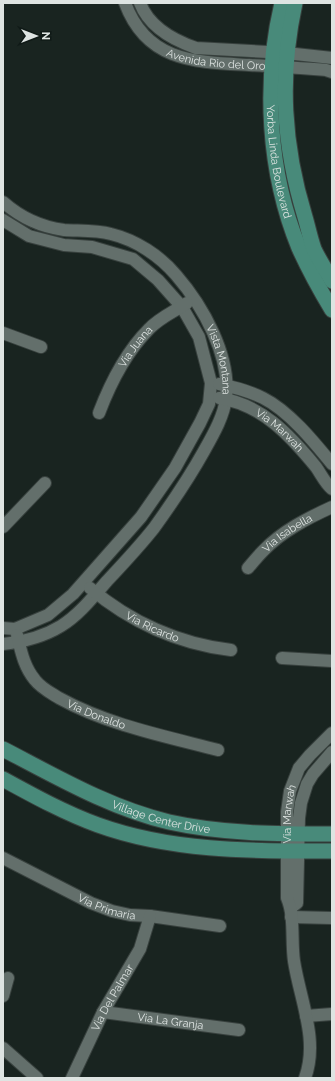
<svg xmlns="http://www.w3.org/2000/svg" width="335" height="1081" viewBox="0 0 335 1081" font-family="Raleway,sans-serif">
  <rect width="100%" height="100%" fill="#192420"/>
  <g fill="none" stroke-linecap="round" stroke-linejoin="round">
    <g stroke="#38413e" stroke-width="14">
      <g id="minor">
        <path id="s1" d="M125 3C147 62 195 62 249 65 275 66 300 68 326 70L332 72"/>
        <path d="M140 3C149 27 173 40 196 48L286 53 332 58"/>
        <path id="s2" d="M3 202C20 217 41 227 64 230 80 231 96 230 111 234 136 240 160 256 176 275 203 306 231 356 226 398 224 416 213 435 204 451 189 478 172 503 154 528 139 547 123 564 107 581 93 597 79 615 61 626 43 637 23 642 3 644"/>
        <path d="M3 220 29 236 64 245 92 247 133 259 158 280 182 307 199 337 211 383 209 404 200 423 175 468 141 517 73 594 48 615 15 629 3 628"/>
        <path d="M3 333 41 347"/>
        <path d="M219 384C234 387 249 391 263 398 289 411 314 442 332 464"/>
        <path id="s3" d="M219 398C261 404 290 435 316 467 321 474 325 483 332 489"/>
        <path id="s4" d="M99 413C110 384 127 351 149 329 159 318 175 311 187 303"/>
        <path d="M3 527 45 483"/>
        <path id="s5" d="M248 568C253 562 258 556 263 551 282 531 308 518 332 507"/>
        <path id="s6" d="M90 588C130 622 179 644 231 650"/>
        <path id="s7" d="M17 635C21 651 24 667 35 680 41 688 51 693 59 698 108 725 164 736 218 750"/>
        <path d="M282 658 332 661"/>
        <path id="s8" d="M3 858 91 903 112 911 130 915 150 916 220 926"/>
        <path d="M291 908 297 903 299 818 301 803 307 784 313 774 332 752"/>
        <path d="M291 917 332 918"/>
        <path d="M3 996 8 978"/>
        <path id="s9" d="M103 1012 239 1030"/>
        <path d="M306 1016 332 1014"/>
        <path d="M3 1048 37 1078"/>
        <path id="s10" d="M72 1078 103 1012 140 949 150 916"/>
        <path id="s11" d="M305 1078C319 1040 300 1000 294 961 291 940 295 917 287 898V812L290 791 299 768 310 755 332 733"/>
      </g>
    </g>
    <g stroke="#38413e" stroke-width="17">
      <g id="major">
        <path id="s12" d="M282 3C263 83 268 172 299 248 309 270 320 290 332 310"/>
        <path d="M295 3C279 77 283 145 305 217 308 227 310 238 314 249 319 260 326 270 332 281"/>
        <path id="s13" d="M3 749C57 777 110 808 169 822 223 834 277 834 332 834"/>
        <path d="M3 779C34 796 65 813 98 825 173 852 253 851 332 851"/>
      </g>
    </g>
    <use href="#minor" stroke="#636f6b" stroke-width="12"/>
    <use href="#major" stroke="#488a7a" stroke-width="15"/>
  </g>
  <g text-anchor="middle" stroke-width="3.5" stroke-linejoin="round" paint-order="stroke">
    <g font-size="11" fill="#dee4e2" stroke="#101a17">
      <text dy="4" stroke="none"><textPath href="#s1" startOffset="116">Avenida Rio del Oro</textPath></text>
      <text dy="4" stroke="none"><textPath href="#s12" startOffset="160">Yorba Linda Boulevard</textPath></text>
      <text dy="4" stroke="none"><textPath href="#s4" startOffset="76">Via Juana</textPath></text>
      <text dy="4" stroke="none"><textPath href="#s2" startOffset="290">Vista Montana</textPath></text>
      <text dy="4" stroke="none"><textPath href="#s3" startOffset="70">Via Marwah</textPath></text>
      <text dy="4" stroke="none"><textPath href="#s5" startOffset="53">Via Isabella</textPath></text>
      <text dy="4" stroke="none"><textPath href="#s6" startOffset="74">Via Ricardo</textPath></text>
      <text dy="4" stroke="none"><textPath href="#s7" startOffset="120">Via Donaldo</textPath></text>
      <text dy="4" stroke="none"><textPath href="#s11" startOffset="267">Via Marwah</textPath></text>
      <text dy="4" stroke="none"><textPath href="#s13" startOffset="173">Village Center Drive</textPath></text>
      <text dy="4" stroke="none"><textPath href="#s8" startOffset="115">Via Primaria</textPath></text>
      <text dy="4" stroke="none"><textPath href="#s10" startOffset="90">Via Del Palmar</textPath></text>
      <text dy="4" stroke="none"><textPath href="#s9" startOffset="68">Via La Granja</textPath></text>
    </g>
  </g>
  <rect width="335" height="1081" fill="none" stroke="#dee4e2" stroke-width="8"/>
  <g transform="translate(36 36) rotate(90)" stroke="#101a17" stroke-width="3" paint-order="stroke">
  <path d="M0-3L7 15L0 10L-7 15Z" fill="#dee4e2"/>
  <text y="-6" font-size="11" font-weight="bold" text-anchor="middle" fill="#dee4e2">N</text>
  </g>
</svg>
